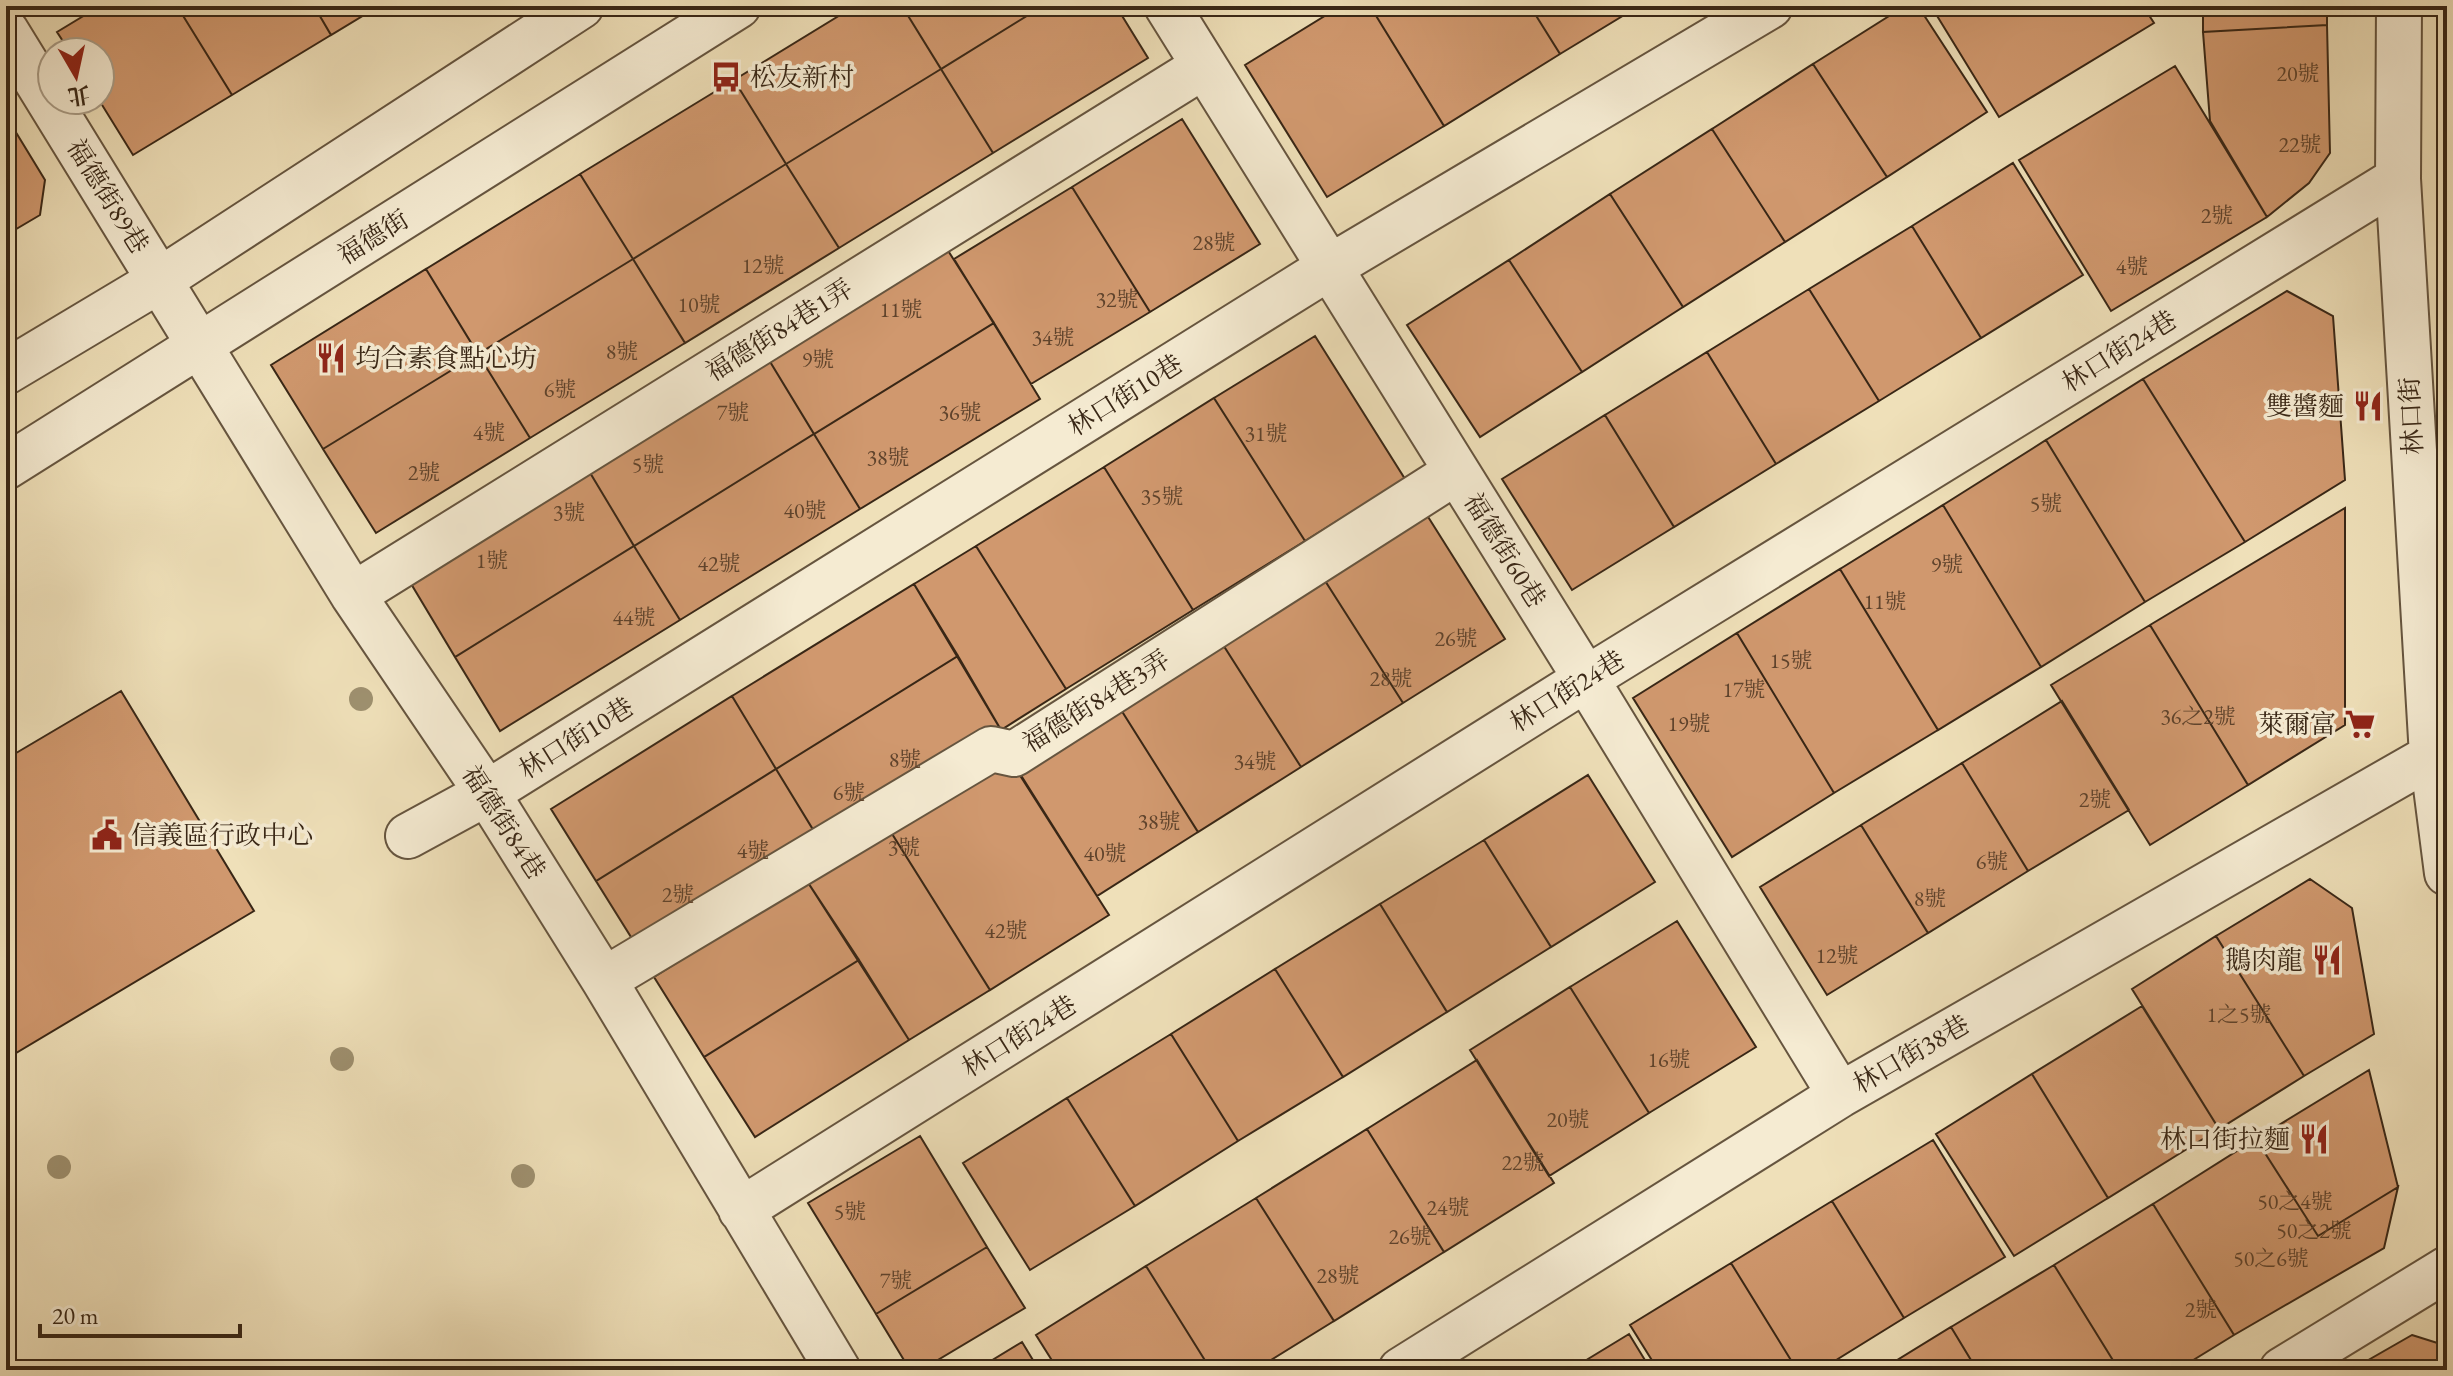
<svg xmlns="http://www.w3.org/2000/svg" width="2453" height="1376" viewBox="0 0 2453 1376" font-family="'EB Garamond','Noto Serif TC',serif">
  <rect width="100%" height="100%" fill="#efe0b9"/>
  <filter id="stains"><feTurbulence type="fractalNoise" baseFrequency=".0025" numOctaves="4"/><feColorMatrix values="0 0 0 0 .2 0 0 0 0 .09 0 0 0 0 .02 0 0 0 .5 -.17"/></filter>
  <radialGradient id="worn" r=".72"><stop offset=".6" stop-color="#630" stop-opacity="0"/><stop offset="1" stop-color="#630" stop-opacity=".3"/></radialGradient>
  <path fill="#d0986e" stroke="#392716" stroke-width="2" d="M100 6H177L232 95 133 155 99 100 100 52H70L57 32Z
    M177 6H314L331 35 232 95Z
    M314 6H379L331 35Z
    M855 6H902L941 69 786 164 734 80Z
    M902 6H1043L941 69Z
    M1043 6H1116L1148 58 993 153 941 69Z
    M1341 6H1370L1444 126 1327 197 1245 65Z
    M1370 6H1530L1560 54 1444 126Z
    M1530 6H1639L1560 54Z
    M1905 6H1918L1987 112 1887 177 1813 64Z
    M1931 6H2143L2154 23 1999 117Z
    M2203 6H2327V25L2203 32Z
    M2327 25 2330 153 2309 183 2267 217 2210 121 2203 32Z
    M1813 64 1887 177 1785 242 1712 129Z
    M2175 66 2267 217 2111 311 2019 160Z
    M941 69 993 153 839 248 786 164Z
    M734 80 786 164 633 259 580 174Z
    M6 116 45 180 40 215 6 235Z
    M1182 119 1260 244 1150 312 1072 187Z
    M1712 129 1785 242 1683 307 1610 194Z
    M2013 163 2083 275 1981 338 1912 226Z
    M786 164 839 248 685 343 633 259Z
    M580 174 633 259 478 354 426 269Z
    M1072 187 1150 312 1031 384 954 259Z
    M1610 194 1683 307 1582 372 1509 260Z
    M1912 226 1981 338 1879 401 1809 289Z
    M947 249 994 323 814 434 769 360Z
    M633 259 685 343 530 438 478 354Z
    M1509 260 1582 372 1480 437 1407 325Z
    M426 269 478 354 323 449 271 365Z
    M1809 289 1879 401 1776 464 1707 352Z
    M2287 291 2333 316 2345 480 2245 542 2143 379Z
    M994 323 1040 399 860 509 814 434Z
    M1315 336 1405 479 1305 541 1214 398Z
    M1707 352 1776 464 1674 527 1605 415Z
    M478 354 530 438 376 533 323 449Z
    M769 360 814 434 634 546 589 471Z
    M2143 379 2245 542 2145 602 2046 440Z
    M1214 398 1305 541 1193 610 1104 467Z
    M1605 415 1674 527 1572 590 1502 479Z
    M814 434 860 509 680 620 634 546Z
    M2046 440 2145 602 2041 667 1943 505Z
    M1104 467 1193 610 1066 689 976 546Z
    M589 471 634 546 455 657 410 582Z
    M1943 505 2041 667 1938 730 1840 569Z
    M2345 508V725L2248 785 2150 625Z
    M1425 512 1505 639 1403 703 1322 576Z
    M634 546 680 620 500 731 455 657Z
    M976 546 1066 689 1001 730 914 584Z
    M1840 569 1938 730 1834 793 1737 633Z
    M1322 576 1403 703 1301 767 1220 640Z
    M914 584 958 656 776 769 732 696Z
    M2150 625 2248 785 2150 845 2051 685Z
    M1737 633 1834 793 1732 857 1633 698Z
    M1220 640 1301 767 1198 832 1118 705Z
    M958 656 1001 730 820 841 776 769Z
    M121 691 254 911 6 1059V759Z
    M732 696 776 769 596 881 551 809Z
    M2062 701 2129 810 2028 871 1962 763Z
    M1118 705 1198 832 1097 896 1017 769Z
    M1007 755 1109 915 990 990 889 829Z
    M1962 763 2028 871 1928 933 1861 825Z
    M776 769 820 841 641 953 596 881Z
    M1588 775 1655 882 1551 947 1484 840Z
    M1861 825 1928 933 1827 995 1760 887Z
    M889 829 990 990 909 1040 807 881Z
    M1484 840 1551 947 1447 1012 1380 904Z
    M2310 879 2352 908 2374 1034 2304 1076 2216 936Z
    M807 881 859 960 704 1057 654 977Z
    M1380 904 1447 1012 1343 1077 1275 969Z
    M1677 921 1756 1047 1649 1113 1570 987Z
    M2216 936 2304 1076 2219 1129 2132 989Z
    M859 960 909 1040 755 1137 704 1057Z
    M1275 969 1343 1077 1238 1141 1171 1034Z
    M1570 987 1649 1113 1549 1176 1470 1050Z
    M2142 1006 2219 1129 2108 1198 2032 1074Z
    M1171 1034 1238 1141 1135 1206 1067 1098Z
    M1477 1060 1554 1183 1444 1252 1367 1129Z
    M2369 1070 2398 1187 2318 1236 2256 1139Z
    M2032 1074 2108 1198 2014 1256 1936 1134Z
    M1067 1098 1135 1206 1030 1270 963 1163Z
    M1367 1129 1444 1252 1334 1321 1256 1198Z
    M920 1136 987 1247 876 1314 808 1203Z
    M2256 1139 2318 1236 2398 1187 2384 1248 2234 1335 2153 1204Z
    M1933 1140 2005 1257 1904 1318 1832 1201Z
    M1256 1198 1334 1321 1255 1370H1211L1146 1266Z
    M1832 1201 1904 1318 1820 1370H1797L1731 1263Z
    M2153 1204 2234 1335 2177 1370H2119L2054 1265Z
    M987 1247 1025 1308 921 1370H910L876 1314Z
    M1731 1263 1797 1370H1658L1630 1325Z
    M2054 1265 2119 1370H1977L1951 1327Z
    M1146 1266 1211 1370H1058L1036 1335Z
    M1951 1327 1977 1370H1881Z
    M1629 1334 1651 1370H1570Z
    M2412 1335 2447 1346V1370H2351Z
    M1022 1342 1039 1370H976Z"/>
  <g fill="none" stroke-linecap="round" stroke-linejoin="round">
    <g stroke="#66553f" stroke-width="48">
      <path id="minor" d="M1167 6 1586 679 1840 1095
        M2399 6 2398 179 2432 756 2447 873
        M6 31 353 595 487 793 604 980 838 1370
        M6 372 160 280 581 6
        M6 467 738 6
        M353 595 1204 66
        M408 836 487 793 1330 267 1770 6
        M604 980 991 749 1014 754 1456 472
        M741 1210 1586 679 2398 179
        M1401 1370 1840 1095 2432 756 2447 757
        M2282 1370 2447 1269"/>
    </g>
    <use href="#minor" stroke="#f5ebd2" stroke-width="44"/>
  </g>
  <g fill="#9e906f">
    <circle cx="361" cy="699" r="12"/>
    <circle cx="342" cy="1059" r="12"/>
    <circle cx="59" cy="1167" r="12"/>
    <circle cx="523" cy="1176" r="12"/>
  </g>
  <defs>
    <g id="bus-bare" transform="scale(2.4)"><path d="M-5-6H5V4H4V6H2V4H-2V6H-4V4H-5ZM-3.5-4V0h7V-4ZM-3.5 1.2v1.5H-2V1.2ZM2 1.2v1.5H3.5V1.2Z" fill="#8f2418" stroke="#f5ebd2" stroke-width="2.5" paint-order="stroke"/></g>
    <g id="restaurant-bare" transform="scale(2.4)"><path d="M-5-6h1v4h1v-4h1v4h1v-4h1v5L-1.5 .5V6h-2V.5L-5-1ZM5-6V6H3V1.5H1.5Q1.5-4 5-6Z" fill="#8f2418" stroke="#f5ebd2" stroke-width="2.5" paint-order="stroke"/></g>
    <g id="supermarket-bare" transform="scale(2.4)"><path d="M-6-5.5h2.5l.6 2H6L4.5 2H-2.5L-4.4-4H-6ZM-1.5 3.2a1.3 1.3 0 1 0 .1 0ZM3 3.2a1.3 1.3 0 1 0 .1 0Z" fill="#8f2418" stroke="#f5ebd2" stroke-width="2.5" paint-order="stroke"/></g>
    <g id="civic-bare" transform="scale(2.4)"><path d="M-.6-6.5H3V-4.5H.6V-3L4-1V1h2V6H-6V1h2V-1L-.6-3ZM-1.2 2.5V6h2.4V2.5Z" fill="#8f2418" stroke="#f5ebd2" stroke-width="2.5" paint-order="stroke"/></g>
  </defs>
  <g fill-rule="evenodd">
    <use href="#bus-bare" x="726" y="77"/>
    <use href="#restaurant-bare" x="331" y="358"/>
    <use href="#restaurant-bare" x="2368" y="406"/>
    <use href="#supermarket-bare" x="2360" y="724"/>
    <use href="#civic-bare" x="107" y="835"/>
    <use href="#restaurant-bare" x="2327" y="960"/>
    <use href="#restaurant-bare" x="2314" y="1139"/>
  </g>
  <g text-anchor="middle" stroke-width="7" stroke-linejoin="round" paint-order="stroke">
    <g font-size="22" fill="#5f432c">
      <text x="2298" y="81">20號</text>
      <text x="2300" y="152">22號</text>
      <text x="2217" y="223">2號</text>
      <text x="1214" y="250">28號</text>
      <text x="763" y="273">12號</text>
      <text x="2132" y="274">4號</text>
      <text x="1117" y="307">32號</text>
      <text x="699" y="312">10號</text>
      <text x="901" y="317">11號</text>
      <text x="1053" y="345">34號</text>
      <text x="622" y="359">8號</text>
      <text x="818" y="367">9號</text>
      <text x="560" y="397">6號</text>
      <text x="733" y="420">7號</text>
      <text x="960" y="420">36號</text>
      <text x="489" y="440">4號</text>
      <text x="1266" y="441">31號</text>
      <text x="888" y="465">38號</text>
      <text x="648" y="472">5號</text>
      <text x="424" y="480">2號</text>
      <text x="1162" y="504">35號</text>
      <text x="2046" y="511">5號</text>
      <text x="805" y="518">40號</text>
      <text x="569" y="520">3號</text>
      <text x="492" y="568">1號</text>
      <text x="719" y="571">42號</text>
      <text x="1947" y="572">9號</text>
      <text x="1885" y="609">11號</text>
      <text x="634" y="625">44號</text>
      <text x="1456" y="646">26號</text>
      <text x="1791" y="668">15號</text>
      <text x="1391" y="686">28號</text>
      <text x="1744" y="697">17號</text>
      <text x="2198" y="724">36之2號</text>
      <text x="1689" y="731">19號</text>
      <text x="905" y="767">8號</text>
      <text x="1255" y="769">34號</text>
      <text x="849" y="800">6號</text>
      <text x="2095" y="807">2號</text>
      <text x="1159" y="829">38號</text>
      <text x="904" y="855">3號</text>
      <text x="753" y="858">4號</text>
      <text x="1105" y="861">40號</text>
      <text x="1992" y="869">6號</text>
      <text x="678" y="902">2號</text>
      <text x="1930" y="906">8號</text>
      <text x="1006" y="938">42號</text>
      <text x="1837" y="963">12號</text>
      <text x="2239" y="1022">1之5號</text>
      <text x="1669" y="1067">16號</text>
      <text x="1568" y="1127">20號</text>
      <text x="1523" y="1170">22號</text>
      <text x="2295" y="1209">50之4號</text>
      <text x="1448" y="1215">24號</text>
      <text x="850" y="1219">5號</text>
      <text x="2314" y="1238">50之2號</text>
      <text x="1410" y="1244">26號</text>
      <text x="2271" y="1266">50之6號</text>
      <text x="1338" y="1283">28號</text>
      <text x="896" y="1288">7號</text>
      <text x="2201" y="1317">2號</text>
    </g>
    <g font-size="26" fill="#392716" stroke="#f5ebd2" text-anchor="end">
      <text x="750" y="86" text-anchor="start">松友新村</text>
      <text x="355" y="367" text-anchor="start">均合素食點心坊</text>
      <text x="2344" y="415">雙醬麵</text>
      <text x="2336" y="733">萊爾富</text>
      <text x="131" y="844" text-anchor="start">信義區行政中心</text>
      <text x="2303" y="969">鵝肉龍</text>
      <text x="2290" y="1148">林口街拉麵</text>
    </g>
    <g font-size="26" fill="#392716" stroke="#f5ebd2">
      <text transform="translate(108 196) rotate(58)" y="9">福德街89巷</text>
      <text transform="translate(373 237) rotate(-32)" y="9">福德街</text>
      <text transform="translate(779 330) rotate(-32)" y="9">福德街84巷1弄</text>
      <text transform="translate(2119 351) rotate(-32)" y="9">林口街24巷</text>
      <text transform="translate(1125 395) rotate(-32)" y="9">林口街10巷</text>
      <text transform="translate(2411 416) rotate(-93)" y="9">林口街</text>
      <text transform="translate(1505 550) rotate(58)" y="9">福德街60巷</text>
      <text transform="translate(1567 691) rotate(-32)" y="9">林口街24巷</text>
      <text transform="translate(1096 701) rotate(-32)" y="9">福德街84巷3弄</text>
      <text transform="translate(576 738) rotate(-32)" y="9">林口街10巷</text>
      <text transform="translate(504 822) rotate(57)" y="9">福德街84巷</text>
      <text transform="translate(1019 1036) rotate(-32)" y="9">林口街24巷</text>
      <text transform="translate(1911 1054) rotate(-30)" y="9">林口街38巷</text>
    </g>
  </g>
  <rect width="2453" height="1376" fill="none" stroke="#efe0b9" stroke-width="32"/>
  <rect x="8" y="8" width="2437" height="1360" fill="none" stroke="#392716" stroke-width="4"/>
  <rect x="16" y="16" width="2421" height="1344" fill="none" stroke="#392716" stroke-width="2"/>
  <g transform="translate(76 76) rotate(171)"><circle r="38" fill="#f5ebd2" stroke="#aa9d87" stroke-width="2"/>
  <path d="M0-6L14 30L0 20L-14 30Z" fill="#8f2418"/>
  <text y="-12" font-size="22" font-weight="bold" text-anchor="middle" fill="#392716">北</text>
  </g>
  <path d="M40 1324v12h200v-12" fill="none" stroke="#392716" stroke-width="4"/>
  <text x="52" y="1324" font-size="24" fill="#392716" stroke="#f5ebd2" stroke-width="6" paint-order="stroke">20 m</text>
  <rect width="100%" height="100%" filter="url(#stains)"/>
  <rect width="100%" height="100%" fill="url(#worn)"/>
</svg>
